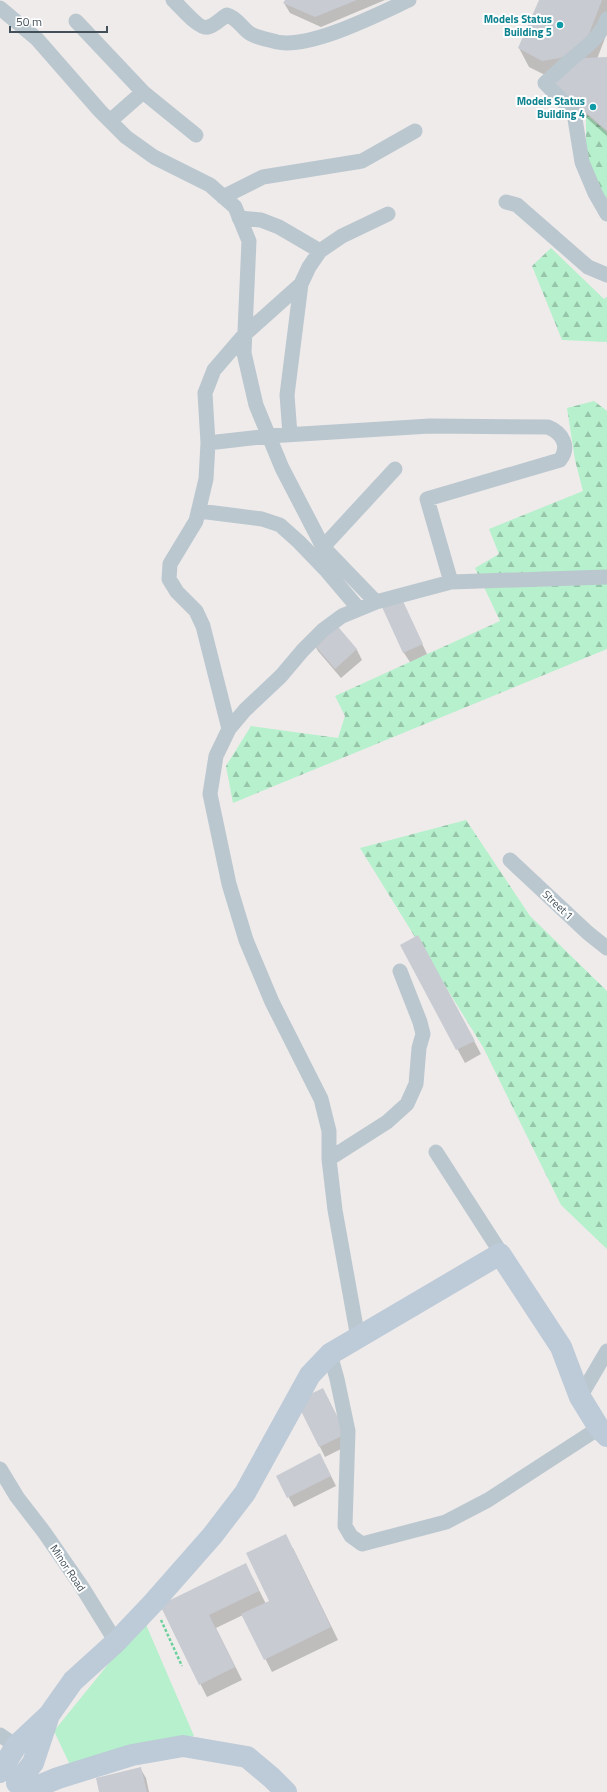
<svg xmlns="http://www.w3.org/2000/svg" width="607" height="1792" viewBox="0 0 607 1792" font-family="'Titillium Web',sans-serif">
  <defs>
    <pattern id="forest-firs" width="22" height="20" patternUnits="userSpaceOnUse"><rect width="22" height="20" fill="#b6f0cc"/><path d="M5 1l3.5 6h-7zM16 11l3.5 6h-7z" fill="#96c5a9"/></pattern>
  </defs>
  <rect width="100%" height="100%" fill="#efebeb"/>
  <path fill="#b6f0cc" d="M144 1620 194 1736 71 1767 54 1731Z"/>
  <path fill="url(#forest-firs)" d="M586 114 607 132V208L586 161Z
    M551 248 604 299 607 297V342L562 340 532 266Z
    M594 401 607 411V649L233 803 226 766 251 726 338 738 345 716 335 696 500 621 475 568 499 554 489 529 583 491 575 460 567 408Z
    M466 820 530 916 607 991V1249L561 1205 483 1047 360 848Z"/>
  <path fill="#0003" d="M286 0H385L321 27 290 13 284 3Z
    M540 0H607V33L597 59 607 58V136L562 96 553 79 529 67 519 48Z
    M401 600 427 654 410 662 404 653Z
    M334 624 357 650 362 660 341 678 318 651 313 642Z
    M401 945 425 949 481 1054 465 1063Z
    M323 1389 351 1444 325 1457 297 1401Z
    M325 1464 336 1486 294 1507 277 1476Z
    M293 1548 338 1640 272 1672 243 1615 216 1628 242 1680 207 1697 161 1606 253 1578 266 1604 271 1601Z
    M140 1768 146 1778 149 1792H100Z"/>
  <path fill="#c8cbd1" d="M285 0H357L315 17 283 3Z
    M539 0H602L587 39 571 56 542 61 518 48Z
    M607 57V131L553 83 582 58Z
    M402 599 423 644 403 653 382 607Z
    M334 622 357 649 335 669 311 641Z
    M418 935 475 1041 456 1050 400 945Z
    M323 1388 346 1434 319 1447 296 1401Z
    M320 1453 331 1476 287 1498 276 1476Z
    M286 1534 331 1627 264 1660 241 1614 269 1601 246 1553Z
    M246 1563 259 1591 209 1615 235 1667 199 1685 160 1605Z
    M141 1767 147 1792H99L96 1778Z"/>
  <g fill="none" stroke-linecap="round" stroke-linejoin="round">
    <path stroke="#6dd09d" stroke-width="2.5" stroke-dasharray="3 2" stroke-linecap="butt" d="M161 1620 182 1666"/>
    <path stroke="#bbc7cf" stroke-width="15" d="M173 0C180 6 199 30 208 27 215 26 221 18 227 15 238 18 242 29 251 34 258 38 270 40 277 42 311 49 378 14 409 0
      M0 8 37 39 100 111 126 137 154 157 210 185 235 207 249 241 244 353 256 405 282 468 323 547 376 602
      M607 19C599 40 581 50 566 64 559 70 552 77 545 83L574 113 582 162 595 193 607 214
      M76 21 143 92 196 135
      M110 121 143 92
      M223 197 263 177 362 161 415 131
      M506 202 517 205 588 267 607 275
      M239 218 261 220 279 227 320 251
      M290 434 287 395 301 284
      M208 443 269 436 430 426 548 427C563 433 570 447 560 460L427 499 451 582
      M199 511 262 519 280 525 299 542 325 569 359 609
      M323 547 395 469
      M229 729 203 626 196 611 177 592 169 579 170 564 196 521 206 479 208 443 205 393 214 370 245 334 301 284 309 267 320 251 342 236 388 214
      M510 860 588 933 607 948
      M436 1152 501 1253
      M329 1159 387 1122 407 1104 416 1084 419 1048 423 1034 420 1022 400 971
      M358 1338 335 1210 329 1159V1131L321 1099 272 1002 246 940 229 884 210 794 216 756 229 729 245 710 281 676 303 650 323 630 342 616 376 602 451 582 607 577
      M330 1354 337 1379 348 1431 345 1526 351 1536 362 1544 446 1522 488 1500 599 1428
      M580 1397 607 1351
      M0 1469 17 1497 44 1532 82 1587 116 1642
      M0 1735 16 1746"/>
    <path stroke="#bdcad7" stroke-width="22" d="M0 1772 16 1746 49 1715 73 1681 116 1642 153 1603 212 1536 245 1493 310 1375 330 1354 500 1254 561 1347 580 1397 599 1428 607 1436
      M17 1783 33 1763 48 1718
      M24 1792 58 1778 132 1755 183 1746 247 1757 272 1778 286 1792"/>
  </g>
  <g fill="#0f9aa8" stroke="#fff" stroke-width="1.5">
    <circle cx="560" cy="25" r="4"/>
    <circle cx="593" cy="107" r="4"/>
  </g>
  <g text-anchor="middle" stroke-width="4" stroke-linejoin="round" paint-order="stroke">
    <g font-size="11" font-weight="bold" fill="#0d838f" stroke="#fff" text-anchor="end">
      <text x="552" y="23">Models Status<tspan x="552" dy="13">Building 5</tspan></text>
      <text x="585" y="105">Models Status<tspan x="585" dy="13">Building 4</tspan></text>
    </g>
    <g font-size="11" fill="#43505a" stroke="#fff">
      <text transform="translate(558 905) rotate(43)" y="4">Street 1</text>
      <text transform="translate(68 1568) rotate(56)" y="4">Minor Road</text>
    </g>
  </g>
  <path d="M10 26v6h97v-6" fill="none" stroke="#43505a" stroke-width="2"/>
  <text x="16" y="26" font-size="12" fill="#43505a" stroke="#ffffff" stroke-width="3" paint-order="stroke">50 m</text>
</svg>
